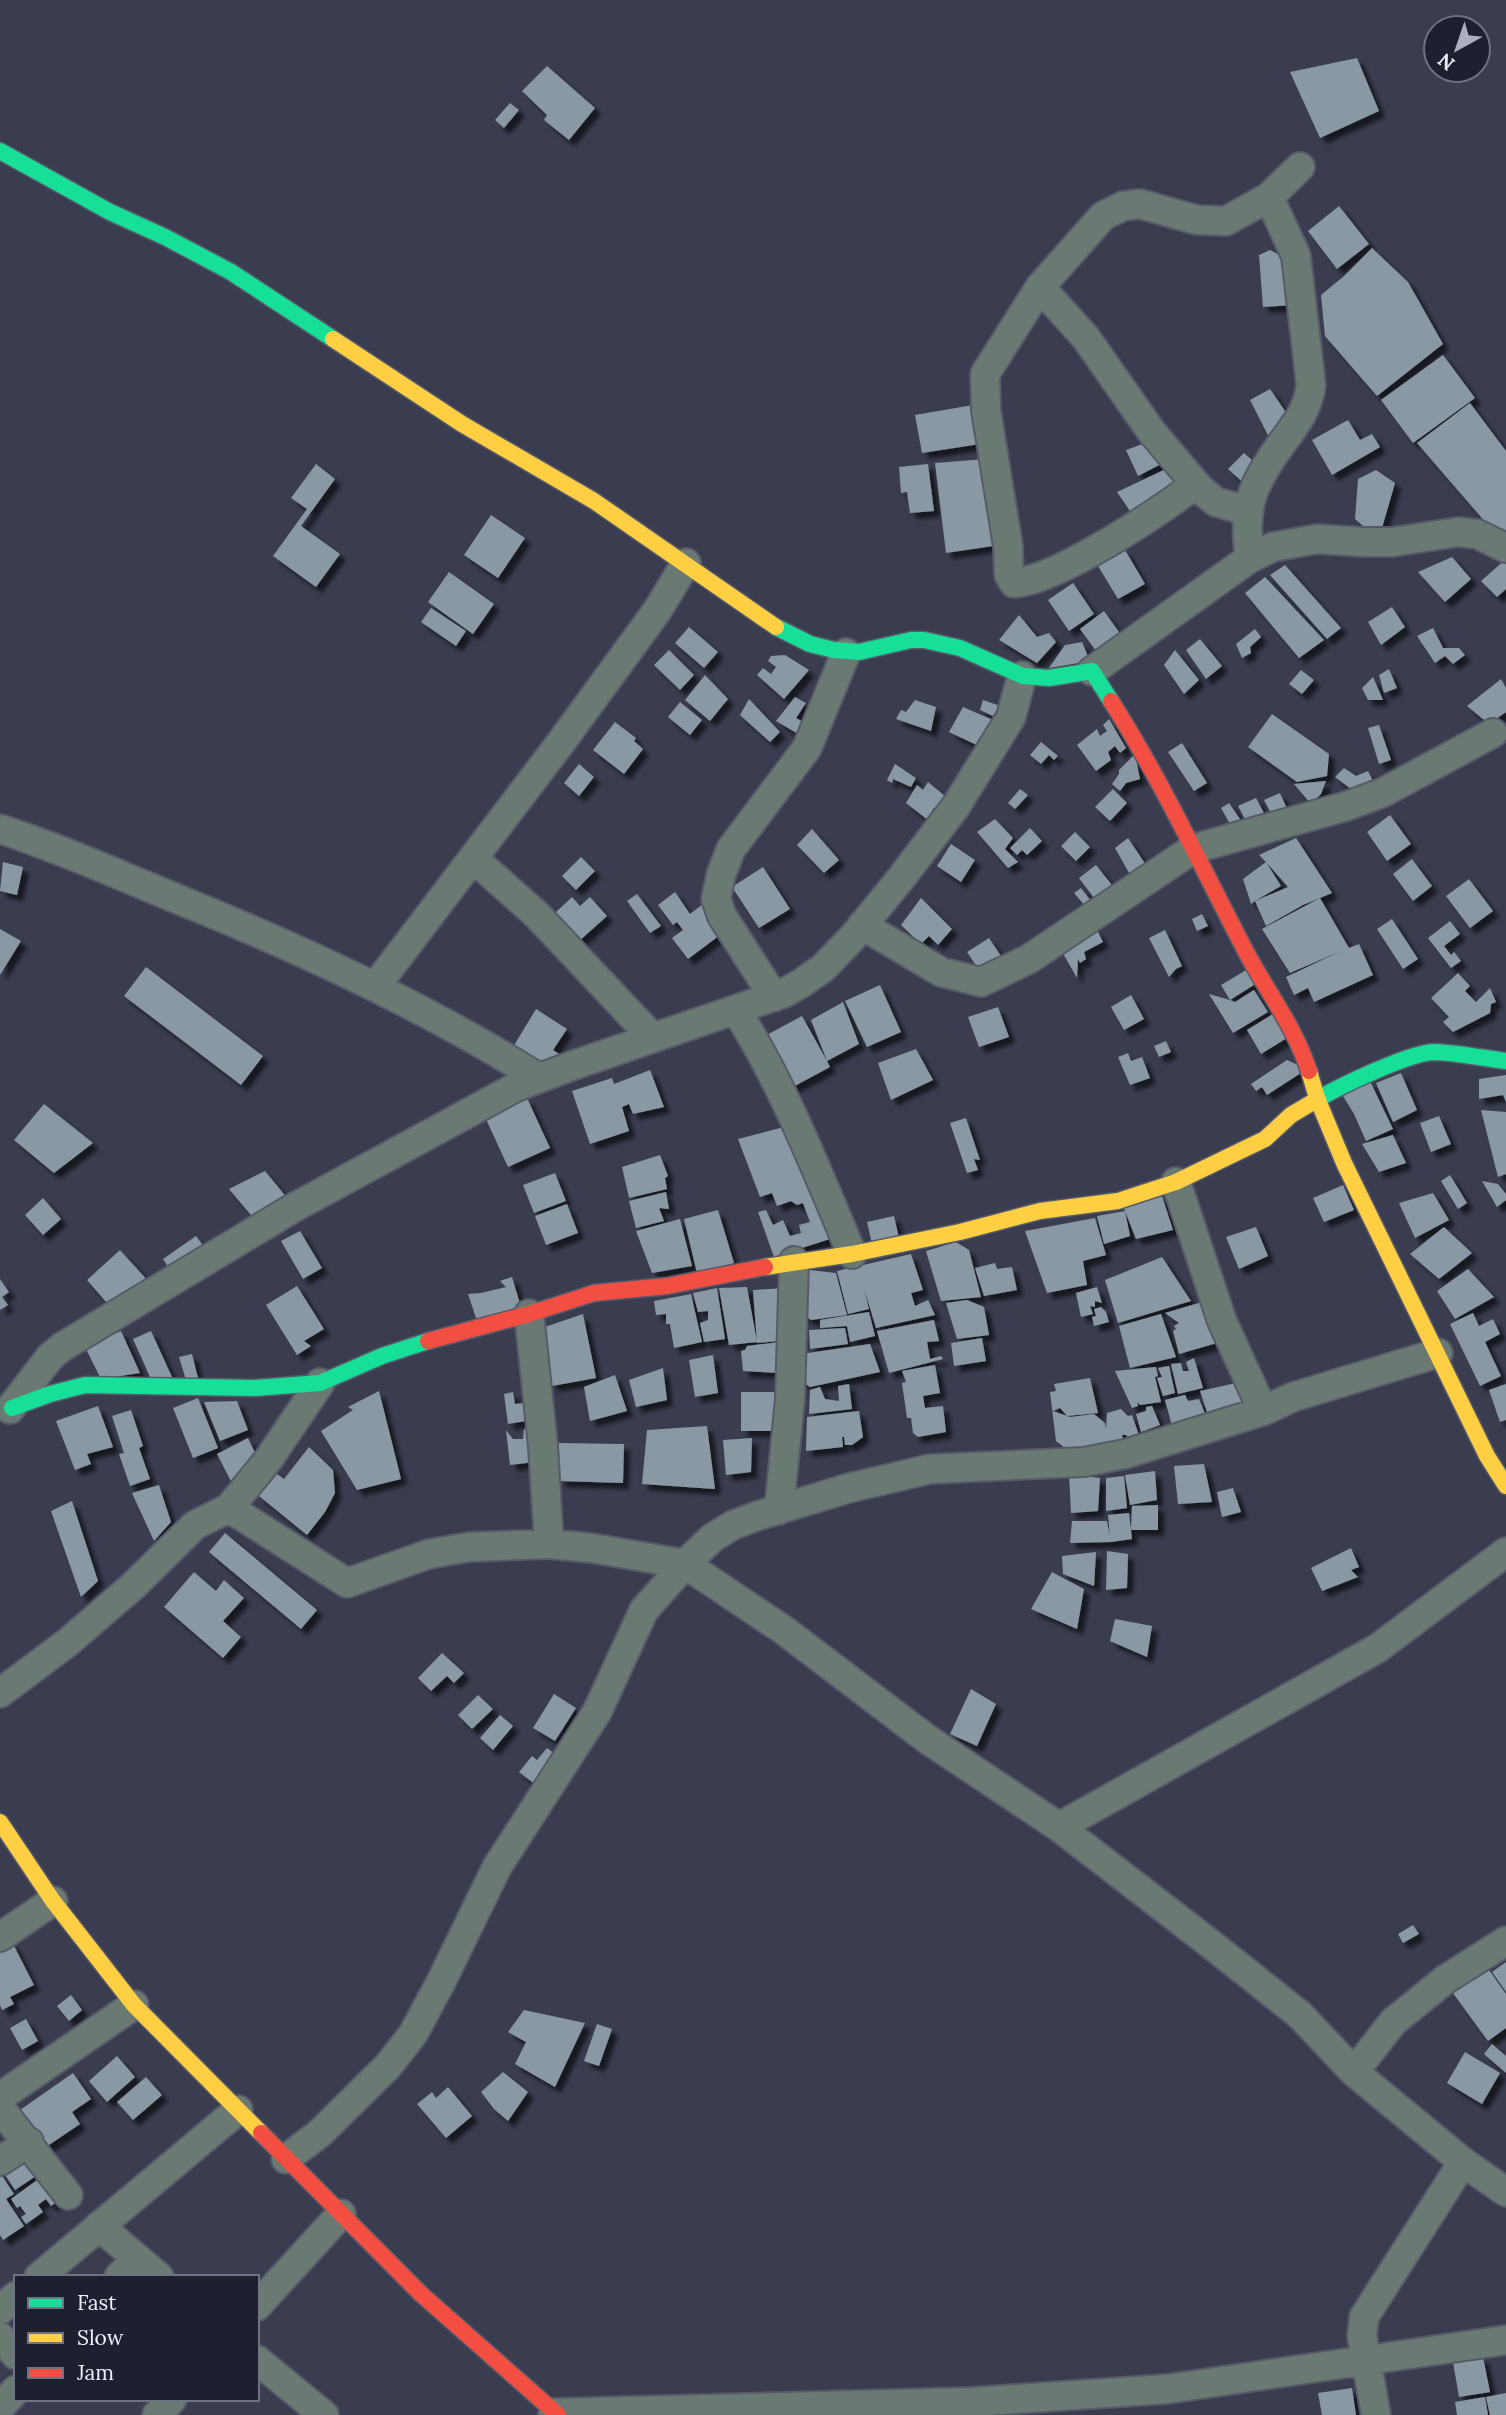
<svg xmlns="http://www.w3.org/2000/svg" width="1506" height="2415" viewBox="0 0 1506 2415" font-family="Lora,serif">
  <defs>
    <filter id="shadow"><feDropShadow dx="6" dy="6" stdDeviation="2" flood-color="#0009"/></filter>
  </defs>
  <rect width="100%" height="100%" fill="#393d4f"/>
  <path fill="#8a98a3" filter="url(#shadow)" d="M1357 58 1379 111 1320 138 1290 72Z
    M547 66 595 108 569 140 544 120 547 115 522 91Z
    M510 103 519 110 504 128 495 120Z
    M1339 206 1369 244 1337 269 1308 231Z
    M1372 248 1408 282 1443 344 1377 396 1325 336 1321 295 1344 276Z
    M1270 250 1291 261 1294 305 1263 307 1259 255Z
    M1443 355 1475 398 1413 443 1381 400Z
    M1270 389 1294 424 1273 445 1250 400Z
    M1470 403 1506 451V533L1487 524 1417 443Z
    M973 405 980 444 922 453 915 415Z
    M1348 420 1360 440 1372 434 1380 447 1332 475 1312 440Z
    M1151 441 1165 462 1138 476 1126 450Z
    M1244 453 1262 469 1246 485 1228 469Z
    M986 459 1000 545 946 553 935 463Z
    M316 464 335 479 301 526 340 554 316 587 273 556 307 509 291 498Z
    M928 464 934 511 910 513 907 492 901 493 899 467Z
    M1166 469 1181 490 1134 517 1117 492Z
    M1376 470 1395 483 1382 528 1371 533 1355 519 1358 479Z
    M491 515 525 538 498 578 464 555Z
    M1125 550 1145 584 1118 599 1098 566Z
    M1452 557 1471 579 1445 602 1418 572Z
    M1506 559V589L1497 597 1481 581Z
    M1285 565 1341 628 1327 639 1270 575Z
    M449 572 494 604 473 634 428 602Z
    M1265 577 1324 640 1299 658 1245 593Z
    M1073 583 1094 614 1069 631 1048 600Z
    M1392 607 1405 627 1381 645 1368 622Z
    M431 608 466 631 456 646 421 622Z
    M1104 611 1124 639 1099 655 1080 629Z
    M1019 615 1037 637 1049 633 1056 642 1037 663 999 640Z
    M689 627 718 652 704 668 675 643Z
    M1433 628 1443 648H1459L1465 655 1453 664 1445 656 1435 663 1417 636Z
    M1255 629 1261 637 1250 647 1251 653 1242 658 1236 644Z
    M1200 639 1222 666 1206 679 1186 650Z
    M1082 642 1090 661 1049 668 1065 645Z
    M669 650 694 675 680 690 654 665Z
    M1175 650 1199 680 1184 694 1164 665Z
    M785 655 809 670 784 699 757 675 763 668 771 674 776 667 768 661 771 656Z
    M1389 669 1397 688 1384 693 1379 675Z
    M1301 670 1314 680 1302 694 1289 684Z
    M705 675 728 699 710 721 685 700Z
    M1373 677 1383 700H1368L1362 688Z
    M1501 679 1506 688V712L1489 724 1467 706Z
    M795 697 806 703 796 718 805 723 800 735 776 721Z
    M749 699 780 732 770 742 740 715Z
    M915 700 936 707 931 731 896 719 901 710 906 712Z
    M983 700 1006 708 983 748 949 732 963 707 993 720 995 717 980 710Z
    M680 702 702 720 690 735 668 717Z
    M1272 714 1329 754 1327 776 1297 782 1248 747Z
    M1109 719 1126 748 1120 753 1115 746 1108 752 1111 760 1096 771 1077 745 1097 729 1100 736 1107 731 1103 725Z
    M615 722 636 738 634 741 643 749 624 774 593 750Z
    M1379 725 1391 760 1379 764 1368 728Z
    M1041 742 1058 756 1054 760 1049 755 1041 764 1030 755Z
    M1182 743 1207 783 1194 791 1168 752Z
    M1135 754 1140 779 1126 783 1120 791 1112 784 1119 774V770Z
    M579 764 594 777 579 796 564 783Z
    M895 764 916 778 911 787 893 779 892 783 887 780Z
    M1344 768 1356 776 1368 771 1374 783 1351 789 1335 777Z
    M1326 781 1321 794 1311 804 1294 784Z
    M928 782 951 801 944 817 933 808 932 814 942 820 937 827 906 803 917 785 923 790Z
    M1020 789 1028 795 1015 809 1008 803Z
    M1113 789 1127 803 1110 821 1095 807Z
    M1280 793 1288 811 1274 819 1264 800Z
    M1256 798 1265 815 1248 825 1238 806Z
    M1229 803 1240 819 1230 824 1221 808Z
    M1390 815 1411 844 1387 861 1367 832Z
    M995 819 1013 838 1005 849 1018 862 1008 868 977 832Z
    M1030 828 1042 841 1027 855 1022 850 1017 855 1010 848Z
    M812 829 839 860 824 873 797 845Z
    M1075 832 1090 847 1076 861 1061 846Z
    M1128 838 1150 871 1133 880 1115 848Z
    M1296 838 1332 893 1303 905 1266 926 1255 901 1251 904 1243 879 1266 862 1281 886 1255 901 1288 887 1265 861 1259 855Z
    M951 844 975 860 961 882 937 866Z
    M581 857 595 871 576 890 562 876Z
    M1412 859 1432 886 1413 901 1393 874Z
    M3 862 23 867 17 895 0 891Z
    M1096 865 1115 889 1097 902 1079 878Z
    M763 867 790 909 759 928 732 887Z
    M1469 879 1493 911 1470 928 1446 896Z
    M1081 888 1098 910 1092 914 1074 893Z
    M675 892 690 914 707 901 728 929 688 959 672 938 683 930 677 922 673 925 658 905Z
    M637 894 661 926 650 933 627 901Z
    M572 897 580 906 590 897 607 916 578 942 553 915Z
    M921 898 952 929 938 945 929 936 921 944 901 925Z
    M1320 898 1349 948 1359 944 1373 975 1314 1002 1308 988 1294 995 1286 977 1341 951 1290 973 1262 929Z
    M1202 914 1208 926 1197 931 1192 919Z
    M1392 919 1418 959 1403 969 1377 929Z
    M1450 921 1460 934 1444 946 1451 955 1454 952 1461 961 1451 968 1428 938Z
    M0 929 21 941 0 975Z
    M1097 930 1103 942 1084 952 1086 959 1080 963 1078 959 1077 978 1061 950Z
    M1165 930 1182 966 1176 969 1169 977 1149 938Z
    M989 938 1005 962 983 976 967 952Z
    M146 967 263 1056 241 1085 124 996Z
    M1248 969 1257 983 1230 1000 1235 1002 1254 990 1268 1012 1233 1033 1209 994 1230 1000 1221 985Z
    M1458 973 1470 986 1465 991 1476 1002 1490 988 1496 1002 1491 1004 1490 1013 1453 1032 1443 1022 1449 1017 1431 998Z
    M880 985 901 1032 867 1047 845 1001Z
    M1131 995 1144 1019 1124 1030 1111 1007Z
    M843 1002 859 1044 827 1061 830 1067 791 1088 763 1037 802 1016 827 1061 811 1020Z
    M998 1007 1009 1037 979 1047 968 1017Z
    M536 1009 567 1029 553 1050 559 1054 553 1065 545 1066 513 1047Z
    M1273 1014 1287 1038 1261 1054 1247 1030Z
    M1166 1041 1171 1052 1159 1057 1154 1046Z
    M916 1049 933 1080 891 1100 878 1063Z
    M1128 1053 1131 1061 1142 1057 1150 1078 1130 1085 1118 1057Z
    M1287 1060 1307 1069 1267 1095 1262 1087 1256 1091 1251 1084Z
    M650 1070 664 1107 633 1114 629 1104 622 1107 629 1131 590 1144 572 1091 612 1078 614 1084Z
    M1401 1073 1417 1110 1393 1122 1376 1083Z
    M1506 1075V1102L1503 1095 1479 1099V1079Z
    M1370 1081 1393 1129 1366 1141 1354 1114 1343 1096Z
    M527 1098 550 1148 508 1167 485 1117Z
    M44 1104 93 1143 54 1173 14 1140Z
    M1481 1110 1506 1112V1174L1498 1177Z
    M1439 1116 1451 1144 1431 1152 1420 1123Z
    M966 1118 980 1160 974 1159 978 1170 967 1173 950 1123Z
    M784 1127 800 1168 815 1180 836 1237 774 1257 758 1212 766 1210 773 1225 783 1220 790 1236 801 1233 799 1225 810 1222 803 1203 797 1205 791 1201 777 1206 772 1193 760 1197 738 1139Z
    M1393 1135 1406 1163 1379 1172 1362 1144Z
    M660 1155 668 1176 665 1178 667 1189 629 1198 622 1167Z
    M265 1171 288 1199 256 1221 229 1189Z
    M555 1173 566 1201 534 1213 523 1185Z
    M1450 1175 1467 1203 1458 1209 1441 1181Z
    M1482 1181 1498 1184 1506 1194V1200L1497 1207Z
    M1343 1185 1354 1210 1324 1222 1313 1198Z
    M666 1192 669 1209 659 1208 664 1221 636 1228 629 1201Z
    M1433 1193 1449 1220 1415 1238 1399 1203Z
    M1162 1196 1173 1230 1136 1239 1123 1206Z
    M43 1198 61 1219 43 1235 25 1215Z
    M567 1204 578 1233 546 1245 535 1216Z
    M718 1210 734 1263 697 1273 684 1219Z
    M1125 1211 1130 1236 1104 1244 1097 1216Z
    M894 1216 899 1238 872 1244 867 1222Z
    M1095 1218 1106 1255 1083 1261 1087 1285 1047 1293 1025 1231Z
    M680 1219 692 1266 652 1273 636 1231Z
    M1256 1227 1268 1256 1239 1269 1226 1237Z
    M1444 1227 1472 1253 1439 1279 1410 1254Z
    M300 1231 322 1268 303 1279 281 1241Z
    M196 1236 208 1252 174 1276 163 1259Z
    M956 1242 969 1250 981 1297 941 1301 926 1251Z
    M120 1250 149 1282 115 1312 87 1280Z
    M911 1254 923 1290 911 1293 915 1306 928 1300 935 1315 876 1328 864 1288 869 1309 848 1314 837 1271Z
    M1162 1257 1191 1301 1118 1323 1105 1280Z
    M995 1263 997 1269 1012 1267 1017 1290 984 1296 975 1268Z
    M801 1269 836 1273 847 1315 811 1320 800 1313Z
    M1468 1269 1494 1297 1455 1319 1437 1291Z
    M512 1277 521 1307 477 1321 468 1294 481 1293 506 1287 500 1281Z
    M0 1279 9 1292 2 1297 8 1305 0 1310Z
    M297 1286 324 1329 304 1341 311 1346 297 1355 266 1305Z
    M747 1287 757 1342 729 1345 719 1288Z
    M1097 1287 1102 1303 1095 1301V1307L1090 1306 1093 1314 1081 1317 1076 1293Z
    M717 1288 725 1339 704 1342 700 1323 708 1320V1311L698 1312 693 1293Z
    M786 1288 790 1340 757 1343 753 1290Z
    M691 1294 702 1342 674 1348 670 1324H666V1314L656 1315 654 1301Z
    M967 1300 984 1307 989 1335 957 1339 946 1303Z
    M1202 1302 1217 1343 1179 1354 1173 1331 1176 1329 1174 1326 1179 1323 1165 1313Z
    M1101 1307 1106 1312 1109 1322 1094 1326 1092 1317 1096 1316 1094 1309Z
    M869 1312 875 1336 850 1342 847 1326 820 1328V1320Z
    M1473 1313 1479 1326 1493 1319 1500 1334 1485 1342 1501 1376 1480 1386 1450 1324Z
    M583 1314 596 1378 552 1386 533 1331Z
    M1161 1314 1176 1357 1130 1368 1119 1326Z
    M934 1320 939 1341 927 1342 930 1359 941 1356 943 1359 889 1373 877 1331Z
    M845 1328 848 1344 810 1349 809 1330Z
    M121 1331 140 1373 101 1379 85 1347Z
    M151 1331 172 1377H150L133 1339Z
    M982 1338 986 1361 954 1366 951 1343Z
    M780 1342 778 1373 743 1371 741 1351 745 1350 747 1346Z
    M870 1344 880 1372 810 1387 798 1379 801 1354Z
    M192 1354 198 1378 186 1380 179 1357Z
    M713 1355 718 1393 695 1397 689 1360Z
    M1194 1358 1203 1388 1178 1394 1171 1364 1181 1363 1183 1371H1189L1186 1362Z
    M935 1365 940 1393 923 1396 925 1408 943 1406 946 1432 918 1437 913 1433 911 1418H907L902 1383 906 1382 902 1371Z
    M1169 1366 1175 1393 1163 1396 1157 1378 1162 1377 1158 1368Z
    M1156 1367 1158 1376 1155 1377 1161 1402 1140 1405 1137 1402 1138 1406 1132 1408 1115 1371Z
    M663 1368 667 1400 636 1407 629 1380Z
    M615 1375 627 1411 590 1421 584 1387Z
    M1090 1378 1098 1413 1067 1416 1060 1408 1053 1411 1070 1417 1094 1414 1105 1423 1106 1429 1107 1413 1121 1409 1128 1416 1132 1415 1141 1441 1134 1444 1126 1435H1122L1125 1449 1075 1456 1056 1441 1050 1392 1056 1391 1054 1384Z
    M1245 1381 1254 1406 1210 1421 1200 1391Z
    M849 1384 852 1409 809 1414 810 1390 820 1387 825 1399 839 1401 838 1386Z
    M1506 1384V1420L1500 1422 1489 1390Z
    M379 1391 401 1479 357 1490 321 1431 353 1410 348 1407Z
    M528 1391 532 1420 508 1424 504 1394 513 1392 515 1404 524 1403 522 1392Z
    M741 1392H781L782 1431H741Z
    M1185 1395 1188 1401 1199 1399 1208 1421 1172 1426 1165 1400Z
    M198 1398 218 1448 193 1458 173 1408Z
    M237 1401 248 1430 220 1441 204 1402Z
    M98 1406 113 1447 87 1454 91 1464 75 1470 56 1421Z
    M1152 1406 1160 1425 1141 1432 1136 1414 1146 1411V1407Z
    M131 1410 143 1446 139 1448 150 1479 130 1486 119 1454 124 1453 112 1416Z
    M859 1411 863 1437 852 1445H845L844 1437H842L843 1447 806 1451 807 1417Z
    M707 1426 715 1489 642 1484 647 1430Z
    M532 1428 535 1462 510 1465 506 1430 513 1439H523L524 1429Z
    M248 1438 260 1463 235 1489 217 1454Z
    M752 1438 751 1472 726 1475 723 1440Z
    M559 1443 624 1444 623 1483 559 1481Z
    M309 1447 333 1470 335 1493 325 1512 307 1535 259 1496 277 1474 284 1479Z
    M1204 1464 1212 1502 1178 1504 1174 1466Z
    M1155 1471 1157 1500 1130 1505 1125 1475Z
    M1069 1474 1100 1478 1098 1511 1071 1513Z
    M1124 1476 1127 1508 1106 1511V1478Z
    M159 1485 171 1522 154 1541 132 1493Z
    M1233 1488 1241 1512 1222 1517 1217 1492Z
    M72 1501 98 1581 81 1597 51 1511Z
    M1158 1505V1530H1131L1132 1539 1111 1542 1070 1543 1072 1521H1107L1110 1536 1108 1515 1129 1513 1131 1530 1132 1506Z
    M225 1533 317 1610 301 1629 209 1552Z
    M1351 1548 1359 1567 1351 1570 1358 1577 1322 1591 1311 1568Z
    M1107 1551 1128 1554 1127 1588 1106 1590Z
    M1096 1552 1094 1586 1063 1574 1062 1556Z
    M194 1572 216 1591 224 1580 244 1598 223 1621 241 1637 223 1658 164 1607Z
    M1052 1572 1084 1589 1077 1629 1031 1609Z
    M1115 1619 1152 1626 1147 1657 1110 1641Z
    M442 1653 464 1673 454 1683 447 1676 431 1691 418 1678Z
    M971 1689 996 1704 977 1746 950 1734Z
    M554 1694 576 1708 555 1741 533 1728Z
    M478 1695 493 1709 472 1729 458 1715Z
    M500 1715 513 1726 493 1750 480 1738Z
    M547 1748 558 1756 536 1785 519 1772 532 1756 537 1760Z
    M1413 1925 1419 1934 1403 1943 1398 1934Z
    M12 1942 34 1985 10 1997 14 2004 2 2010 0 2005V1948Z
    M1506 1962V1992L1492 1972Z
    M1469 1969 1476 1979 1489 1970 1506 1994V2028L1488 2041 1447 1985Z
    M71 1995 82 2010 69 2021 57 2006Z
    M524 2010 585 2023 555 2087 515 2064 526 2042 508 2032Z
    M26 2019 38 2041 22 2050 10 2028Z
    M597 2024 612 2029 599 2066 584 2061Z
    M1492 2044 1506 2056V2073L1484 2054Z
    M1465 2052 1500 2073 1482 2104 1447 2083Z
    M117 2056 135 2077 107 2102 89 2081Z
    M503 2072 528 2092 508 2121 494 2109 481 2092Z
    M73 2073 91 2099 72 2112 80 2124 46 2147 20 2110Z
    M146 2077 162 2095 133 2120 117 2102Z
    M448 2087 472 2116 446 2138 417 2104 432 2092 436 2098Z
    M26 2150 42 2172 15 2190 0 2167Z
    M0 2173 14 2194 6 2199 24 2226 3 2240 0 2235Z
    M44 2175 60 2199 51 2206 46 2199 38 2205 43 2212 26 2224 21 2217 26 2214 20 2206 17 2208 11 2199Z
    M1483 2357 1490 2392 1459 2397 1453 2362Z
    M1352 2388 1356 2415H1322L1318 2393Z
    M1506 2393V2415H1490L1486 2397Z
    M1485 2397 1488 2415H1457L1455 2402Z"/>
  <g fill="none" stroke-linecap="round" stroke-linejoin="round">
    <g stroke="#575a69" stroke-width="32">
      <path id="street" d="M1040 287 1086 338 1151 431 1200 489 1216 502 1248 511
        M1196 484C1159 512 1058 580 1014 583L1009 575 1008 546 986 410 985 374 1040 287 1103 216 1123 206 1140 204 1197 220 1226 221 1269 197 1300 167
        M1250 558C1242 507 1252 484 1282 443 1296 424 1308 409 1311 385L1296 256 1269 197
        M1092 671 1250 558 1273 547 1317 539 1364 542H1392L1458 532 1477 534 1506 548
        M0 829C68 851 132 881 197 907 316 956 431 1010 539 1078
        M474 859 536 914 653 1038
        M862 925 941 972 981 982 1029 959 1193 849 1347 806 1384 792 1493 733
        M375 987 562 741 657 611 686 563
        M774 997 722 916 716 899 721 875 731 849 807 748 846 653
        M736 1010C784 1086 817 1171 852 1254
        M1176 1182 1222 1321 1263 1411
        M529 1314 543 1446 549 1544
        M10 1409 50 1357 62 1347 295 1207 516 1087 574 1065 784 993 800 984 823 968 853 937 902 877 956 806 1011 717 1022 676
        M229 1508 347 1583 429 1554 469 1547 549 1544 591 1548 685 1564 785 1631 927 1739 1059 1827 1212 1945 1300 2015 1354 2072 1463 2162 1506 2192
        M779 1510 790 1399 794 1261
        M0 1693 67 1643 133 1586 195 1525 229 1508 268 1460 320 1383
        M1059 1827 1378 1648 1506 1552
        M0 1937 53 1901
        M1354 2072 1393 2022 1446 1979 1506 1941
        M0 2097 134 2005
        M0 2108 68 2195
        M286 2159 320 2133 388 2066 413 2034 441 1982 497 1867 597 1712 644 1610 685 1564 712 1538 733 1525 757 1516 849 1488 930 1469 1084 1462 1125 1454 1263 1411 1293 1397 1438 1353
        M0 2161 29 2142
        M99 2226 159 2277
        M39 2277 238 2110
        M119 2277 137 2258
        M257 2306 341 2214
        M0 2310 16 2296
        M0 2337 16 2355
        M257 2360 324 2415
        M0 2407 16 2390
        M157 2415 172 2399
        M553 2415 555 2413 971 2402 1167 2389 1506 2340
        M1376 2415 1362 2336 1364 2317 1463 2162"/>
    </g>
    <g stroke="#575a69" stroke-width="19">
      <path id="fast" d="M0 151 110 212 165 237 231 272 333 339
        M776 627 810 644 834 650 859 652 911 640H924L960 648 1023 676 1049 678 1092 671 1111 701
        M1318 1099C1340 1086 1411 1052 1435 1052 1458 1053 1483 1058 1506 1061
        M12 1408 50 1394 85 1385 255 1388 320 1383 382 1356 428 1341"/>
    </g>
    <g stroke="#575a69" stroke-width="19">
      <path id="slow" d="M333 339 462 424 594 501 776 627
        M1309 1071 1317 1098 1344 1163 1487 1456 1506 1486
        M765 1267 852 1254 960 1232 1040 1211 1118 1201 1176 1182 1265 1139 1291 1115 1318 1099
        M0 1822 53 1901 134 2005 261 2133"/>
    </g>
    <g stroke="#575a69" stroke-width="19">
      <path id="jam" d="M1111 701C1162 781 1201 866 1245 950 1267 992 1294 1025 1309 1071
        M428 1341 529 1314 594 1293 667 1286 765 1267
        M261 2133 421 2294 558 2415"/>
    </g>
    <use href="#street" stroke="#6a7a73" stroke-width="28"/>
    <use href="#fast" stroke="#16e098" stroke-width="16"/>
    <use href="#slow" stroke="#ffcf43" stroke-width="16"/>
    <use href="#jam" stroke="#f24e42" stroke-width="16"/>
  </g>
  <rect x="14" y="2275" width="245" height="126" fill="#1d202f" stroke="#6f7282" stroke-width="2"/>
  <rect x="28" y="2298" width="35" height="10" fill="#16e098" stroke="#6f7282" stroke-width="2"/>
  <text x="77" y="2310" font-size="21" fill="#eaeefe">Fast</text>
  <rect x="28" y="2333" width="35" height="10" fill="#ffcf43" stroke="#6f7282" stroke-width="2"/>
  <text x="77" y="2345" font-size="21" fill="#eaeefe">Slow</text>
  <rect x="28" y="2368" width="35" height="10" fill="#f24e42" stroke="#6f7282" stroke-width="2"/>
  <text x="77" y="2380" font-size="21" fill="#eaeefe">Jam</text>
  <g transform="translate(1457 49) rotate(220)"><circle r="33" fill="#1d202f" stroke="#6f7282" stroke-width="2"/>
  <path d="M0-5L12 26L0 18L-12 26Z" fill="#acb0c1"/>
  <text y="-10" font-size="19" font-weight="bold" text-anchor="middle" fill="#eaeefe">N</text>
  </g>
</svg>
